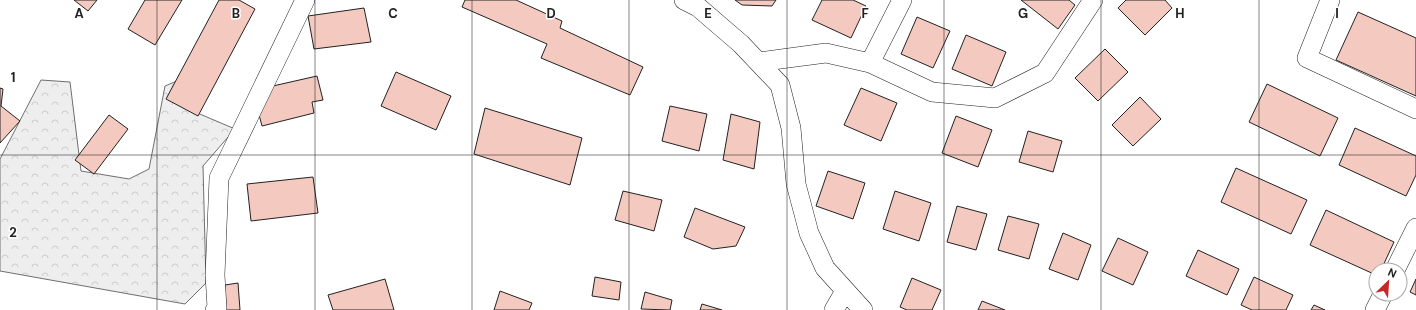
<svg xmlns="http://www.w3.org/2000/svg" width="1416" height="310" viewBox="0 0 1416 310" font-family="'DM Sans',sans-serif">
  <defs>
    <pattern id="forest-crowns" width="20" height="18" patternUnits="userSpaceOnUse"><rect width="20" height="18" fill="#eee"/><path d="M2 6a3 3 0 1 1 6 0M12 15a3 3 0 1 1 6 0" fill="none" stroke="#ccc"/></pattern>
  </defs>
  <rect width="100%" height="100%" fill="#fff"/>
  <path fill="url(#forest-crowns)" stroke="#6f6f6f" d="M196 73 188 109 235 129 203 166 206 283 185 304 0 271V159L41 80 70 82 81 171 129 179 149 169 165 86Z"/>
  <path fill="#f3c9c0" stroke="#222" d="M74 0H97L88 11Z
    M145 0H182L155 45 128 29Z
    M219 0H239L255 9 198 116 166 99Z
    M465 0H516L562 21 560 28 643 67 630 95 541 58 547 44 462 7Z
    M735 0H776L772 6 742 5Z
    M822 0H853L866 6 851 38 812 20Z
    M1021 0H1069L1075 5 1058 29Z
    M1126 0H1165L1172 8 1145 35 1118 8Z
    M364 8 371 42 314 49 308 16Z
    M1358 12 1416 38V96L1336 60Z
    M917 17 950 31 933 68 901 54Z
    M966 35 1006 52 992 86 952 69Z
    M1105 49 1128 72 1098 101 1075 78Z
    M396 72 451 96 436 130 381 106Z
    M317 76 323 100 312 102 314 113 262 126 256 103 264 88Z
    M1267 84 1338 118 1320 156 1249 122Z
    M0 88 3 89 1 106 20 121 0 143Z
    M861 88 897 103 881 141 844 125Z
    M1140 97 1161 119 1133 146 1112 125Z
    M670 106 707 114 699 151 662 141Z
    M485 108 582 138 570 185 474 154Z
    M731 114 760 122 754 169 723 160Z
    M109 115 128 129 94 174 75 160Z
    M956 116 992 130 978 167 942 153Z
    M1355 128 1416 156V175L1406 196 1339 165Z
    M1028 131 1062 141 1053 172 1019 162Z
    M1236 168 1307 200 1291 234 1221 202Z
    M828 171 865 183 853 219 816 206Z
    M313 177 318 213 251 221 247 184Z
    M623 191 662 200 654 231 615 220Z
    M895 191 931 203 919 241 883 229Z
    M957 206 987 214 976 250 947 242Z
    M695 208 745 227 736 246 713 249 684 237Z
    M1326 210 1394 242 1381 270H1376V275L1310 245Z
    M1008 216 1039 224 1029 259 998 250Z
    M1063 233 1091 245 1078 280 1049 269Z
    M1118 238 1148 252 1133 285 1102 271Z
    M1198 250 1239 269 1227 295 1186 276Z
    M595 277 621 282 619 300 592 296Z
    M1254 277 1293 295 1286 310H1252L1241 305Z
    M912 278 941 290 932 310H907L900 307Z
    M385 279 394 310H333L328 295Z
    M1416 279V295L1410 292Z
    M238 283 240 310H226L225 285Z
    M500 291 532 303 529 310H494Z
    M645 292 672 300 670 310 641 309Z
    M982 301 1005 310H978Z
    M702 304 722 310H700Z
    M1314 305 1325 310H1311Z"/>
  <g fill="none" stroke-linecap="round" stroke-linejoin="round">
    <g stroke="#222" stroke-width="20">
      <path id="minor" d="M684 0 698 7 741 44 780 85 791 128 796 184 809 233 825 268 863 310
        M1330 0 1307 58 1416 109
        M758 62 826 53 870 63 932 92 995 98 1045 73 1093 0
        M870 63 902 0
        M1395 270 1416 228
        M215 310 217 308 215 275 219 178 305 0
        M834 310 845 291
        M1375 310 1383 294"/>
    </g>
    <use href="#minor" stroke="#fff" stroke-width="19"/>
  </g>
  <path fill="none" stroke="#222" stroke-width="1" stroke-opacity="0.55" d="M157 0V310M315 0V310M472 0V310M629 0V310M787 0V310M944 0V310M1101 0V310M1259 0V310M0 155H1416"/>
  <g font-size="13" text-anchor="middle" font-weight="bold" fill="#222" stroke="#fff" stroke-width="3" stroke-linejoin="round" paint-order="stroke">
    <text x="79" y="18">A</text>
    <text x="236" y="18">B</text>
    <text x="393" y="18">C</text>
    <text x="551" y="18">D</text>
    <text x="708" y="18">E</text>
    <text x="865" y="18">F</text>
    <text x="1023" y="18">G</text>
    <text x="1180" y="18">H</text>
    <text x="1337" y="18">I</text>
    <text x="13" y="82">1</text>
    <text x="13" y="237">2</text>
  </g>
  <g transform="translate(1388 282) rotate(25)"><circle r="19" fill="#ffffff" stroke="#a7a7a7"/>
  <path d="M0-3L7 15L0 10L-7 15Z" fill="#c62828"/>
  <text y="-6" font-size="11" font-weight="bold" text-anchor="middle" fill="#222222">N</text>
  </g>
</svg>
